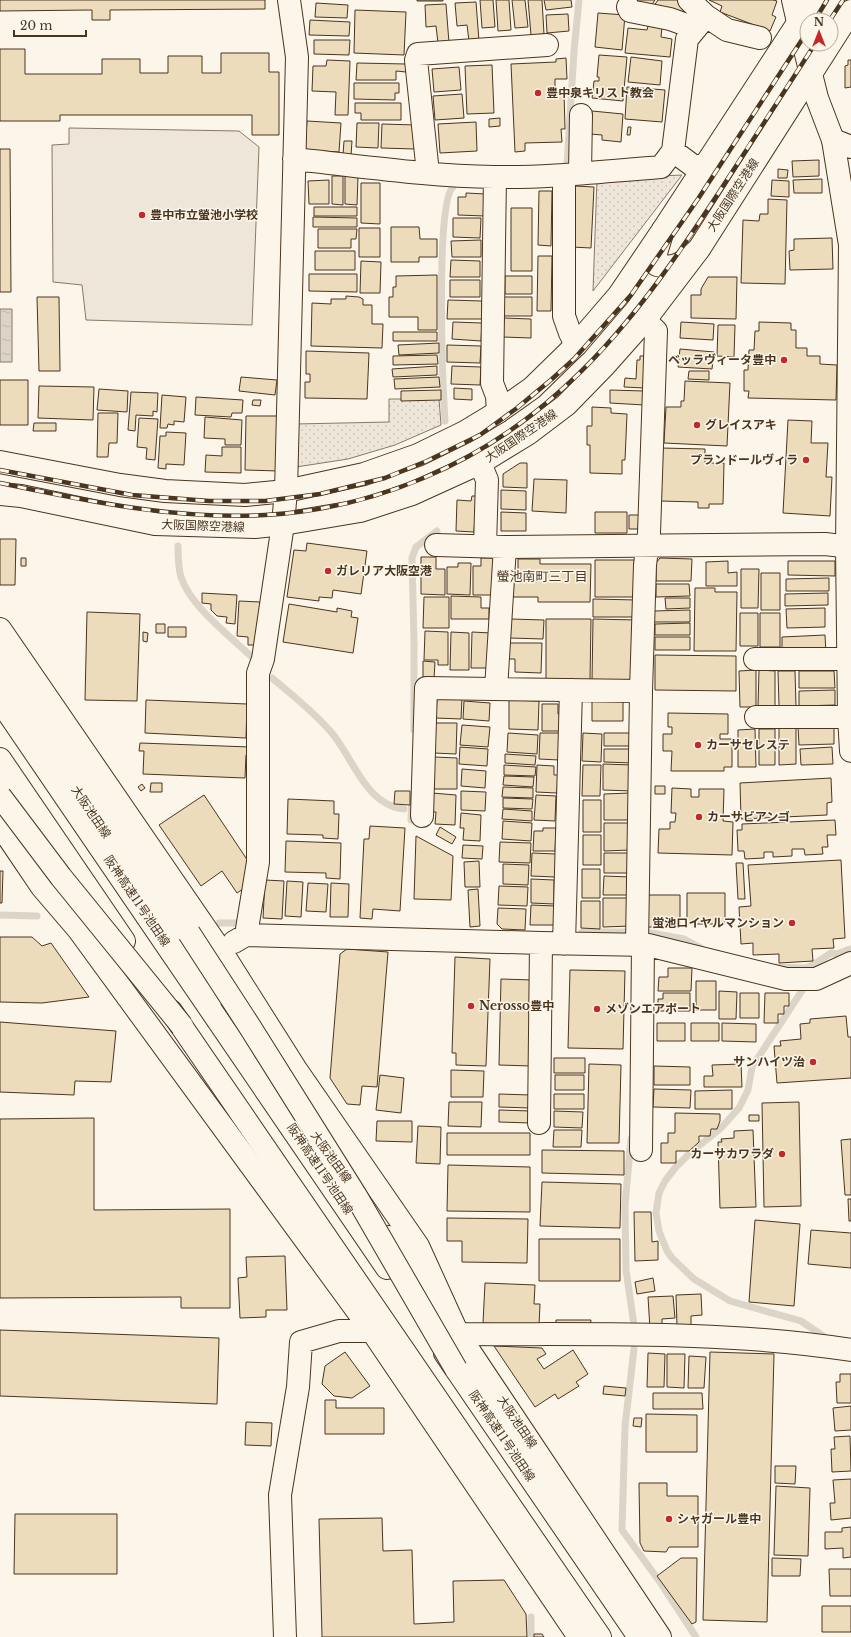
<svg xmlns="http://www.w3.org/2000/svg" width="851" height="1637" viewBox="0 0 851 1637" font-family="'Libre Baskerville','Noto Sans JP',serif">
  <defs>
    <pattern id="green-dots" width="8" height="8" patternUnits="userSpaceOnUse"><rect width="8" height="8" fill="#ede6d9"/><path d="M2 2h.1M6 6h.1" fill="none" stroke="#cdc6ba" stroke-width="1.8" stroke-linecap="round"/></pattern>
    <pattern id="water-ripples" width="26" height="14" patternUnits="userSpaceOnUse"><rect width="26" height="14" fill="#dcd4c6"/><path d="M2 4q2-2 4 0t4 0M15 11q2-2 4 0t4 0" fill="none" stroke="#beb7aa"/></pattern>
  </defs>
  <rect width="100%" height="100%" fill="#fbf6e9"/>
  <path fill="url(#green-dots)" stroke="#887966" d="M682 175 593 291 597 179Z
    M389 399H439L441 425 395 445 348 459 296 467 295 424 389 422Z"/>
  <path fill="#ede6d9" stroke="#887966" d="M69 128 239 131 259 147 252 325 86 320 82 285 53 282 52 145 69 144Z"/>
  <path fill="url(#water-ripples)" stroke="#887966" d="M0 309H12V362H0Z"/>
  <g fill="none" stroke-linecap="round" stroke-linejoin="round">
    <path stroke="#dcd4c6" stroke-width="7" d="M567 166 574 51 579 0
      M445 421C443 390 435 201 453 187
      M178 546C178 556 178 567 181 577 190 606 231 637 253 658
      M272 678C292 695 314 712 331 732 353 757 365 805 404 809
      M414 730V641L412 558 416 547 437 531
      M411 820 412 798
      M0 915 37 916
      M219 923H237
      M582 932H630
      M646 932 684 939 701 948
      M777 967 806 968 813 965 831 953 837 954 850 949
      M803 989 752 1067 748 1090 739 1108 721 1128 690 1153 675 1168 665 1181 659 1193 656 1213 659 1231 667 1251 672 1258 694 1279 730 1301 801 1321 829 1340
      M631 1139 625 1205 626 1270 634 1325
      M634 1349 625 1426 622 1530 660 1582 696 1637
      M531 1617V1637"/>
  </g>
  <path fill="#ecdcbc" stroke="#4a3520" d="M0 0H265V9L110 10V20H92V10L0 11Z
    M417 0H443V1H417Z
    M480 0H493L495 27 482 28Z
    M496 0H509L511 30 498 31Z
    M512 0H525L528 27 515 28Z
    M528 0H542L544 34 531 35Z
    M544 0H571L572 7 546 10Z
    M633 0H655L647 12Z
    M658 0H680L689 11 683 19 653 7Z
    M709 0H773L777 1 772 15 776 17 770 31 720 12 722 6Z
    M476 2 479 41H469L467 25 457 26 455 3Z
    M316 3 348 5 347 18 315 17Z
    M446 4 449 43H438L436 26 426 27 425 5Z
    M355 10 406 12 404 55 354 53Z
    M598 13 625 15 622 50 595 47Z
    M568 14 569 31 547 33 546 15Z
    M310 20 350 22 349 36 309 35Z
    M648 26 662 27 661 37 672 39 670 57 625 53 628 28 647 30Z
    M314 40H350L349 55 314 54Z
    M0 49H25V74H102V59H140V73H168V56H202V73H221V53H269V72H279V135H252V115H60V121H0Z
    M599 55 627 57 623 101 592 98 594 81H599V77H597Z
    M631 57 662 61 660 85 628 82Z
    M566 58 567 79H555V92H564L565 129H561L562 142 525 143V151L515 152 511 64 556 62V59Z
    M327 60 350 61 348 115H335L336 92 312 91 313 66H326Z
    M848 60H851V87L845 88V66L848 65Z
    M357 63 406 64V72L396 71V80H356Z
    M492 65 494 113 467 114 465 66Z
    M459 67 461 90 434 92 432 69Z
    M354 83H399V93H395V100L354 99Z
    M627 87 665 90 662 122 625 119Z
    M462 94 464 118 435 120 433 96Z
    M355 103H401V120H361V113H355Z
    M592 111 623 114 621 142 602 140V135L590 134Z
    M500 118V126L489 127V119Z
    M307 121 341 123 339 152 305 150Z
    M476 122 477 151 440 153 438 124Z
    M357 123H379L378 148 356 147Z
    M382 124 416 125 415 149 381 148Z
    M628 127H631L630 135H627Z
    M344 141H352L351 156 343 155Z
    M0 149H10L11 292H0Z
    M819 160V176L793 177 792 161Z
    M778 169 788 170 787 178H778Z
    M345 175 358 176 357 205 345 204Z
    M332 176H343V205L332 204Z
    M822 179V193H794L793 180Z
    M329 180V204H309L308 181Z
    M772 180 789 181V197L771 196Z
    M361 183H380V224L361 223Z
    M575 186 594 187 591 248 572 247Z
    M539 191H552L551 246 538 245Z
    M466 193 486 194 485 216 458 215V197H466Z
    M768 199 787 200 785 284 741 283 743 220 759 221 760 214H768Z
    M314 207H357V216H314Z
    M511 208H532V271H511Z
    M313 217 357 218V227H313Z
    M453 218H481L480 238 453 237Z
    M391 227H419L420 239H437V257H419V262H391Z
    M359 228H380V257H359Z
    M318 229H357L356 239H351V248H318Z
    M832 238 833 269 790 270 789 251 794 250V239Z
    M481 240V257H452L451 241Z
    M315 251H355V270H315Z
    M538 256H552L551 311H537Z
    M451 260 480 261V277H450Z
    M361 261 381 262 380 293H360Z
    M309 274H357V292L309 291Z
    M437 275V330H418V317H389V297H393V287H396V276Z
    M505 276H532V294H505Z
    M708 277H737L736 319 691 318V295H701V289Z
    M450 280H480V297H450Z
    M346 296 359 297 363 299V305H372V324H383L382 348 311 346 312 303 331 304V299H346Z
    M37 297H59L60 371H39Z
    M504 297H532V316H504Z
    M448 300 482 301V319H447Z
    M504 318 531 319V338L503 337Z
    M453 322 482 323 481 341 452 339Z
    M681 322 714 324 713 340 680 338Z
    M759 322 791 323V330H796V348H807V356H820V364L837 365 836 400 748 398 749 391H744V370H748L749 350H754L755 331H759Z
    M718 325H735L734 357 717 356Z
    M393 332H437V341H393Z
    M439 343V353L399 355 398 345Z
    M447 345 481 346 480 363 447 362Z
    M680 349 714 352 712 369 678 367Z
    M306 351 369 353 367 399 305 398V382H310V374H306Z
    M437 355 438 364 393 365V356Z
    M640 356H646L645 388 624 387 625 378 636 379 637 360H640Z
    M437 366V375L393 377 392 369Z
    M452 366 481 367 480 385 451 384Z
    M689 371H709V380L688 379Z
    M241 377 277 380 275 395 239 391Z
    M439 377 440 387 395 389 394 379Z
    M0 380H28V425H0Z
    M685 381 730 383 727 446 664 443 666 407H681V401H684Z
    M39 386 94 387 93 420 38 418Z
    M454 388 472 389V400L454 399Z
    M99 389 128 391 127 412 97 410Z
    M441 390V400L401 401V391Z
    M610 390 644 391V405L610 403Z
    M131 392 158 393 157 412 153 411V416L136 415 135 431 128 430Z
    M162 395 186 397 184 422 174 421V425L168 424 167 428H160Z
    M196 397 243 400 242 413H232L231 417 195 415Z
    M253 400H261L260 406 252 405Z
    M592 407 611 408V413L627 414 625 460H622V474L590 473V445H587V426H592Z
    M98 413H118L117 443H109L108 457H97Z
    M246 416H279V471L245 470Z
    M205 417 242 420 241 445H225V439L204 438Z
    M139 418 158 419 155 460 146 459 147 448 137 447Z
    M788 420 812 421 811 443H828L826 477H832L830 516 783 513Z
    M34 423H56V431H33Z
    M166 432 186 433 184 465 166 464V469L158 468 160 436H166Z
    M222 447H241V473L205 472 206 455 222 456Z
    M661 448 705 449V463H724L723 504H709V508H698V502L660 501Z
    M520 463H527V488L503 487V474Z
    M534 479 567 480 566 513 532 511Z
    M501 490 526 491V510L501 509Z
    M472 496H480L475 517 474 532 456 531 457 500 471 501Z
    M501 512 526 513V531H501Z
    M595 512H627V533H595Z
    M629 515H639L638 529H629Z
    M0 539H16L15 585H0Z
    M307 543 367 551 361 594 333 590 332 598 319 597V601L287 597 294 550 306 551Z
    M421 557H436V569H445V595L421 594Z
    M21 558H26V566H21Z
    M481 558H491L497 562V595H473V566H481Z
    M660 558 692 559 691 581H656V563Z
    M518 559H540V564H591L590 602H538V597H513V578H518Z
    M595 560H635V597H595Z
    M728 561V573L737 572V586H706V562Z
    M788 561H835V576L788 575Z
    M458 563H471L470 595 447 594V567H458Z
    M741 569H759L758 608H741Z
    M761 573H780V610H761Z
    M829 578V591H786V579Z
    M656 584H689L690 596 656 597Z
    M695 588H715V592H737L736 651H694Z
    M202 593 237 595 235 624 226 623 227 617 217 616 211 610V604L202 603Z
    M828 593V605L785 606V594Z
    M451 596 481 597V608H489V619H451Z
    M424 597H449V628H423Z
    M665 598H690V608L666 609Z
    M593 599 637 600 636 617H593Z
    M239 601 260 602 257 645H248V637L237 636Z
    M289 604 337 612V608L352 611 351 617 358 618 353 653 283 642Z
    M825 608V627L787 628 786 609Z
    M690 610V622H654V611Z
    M87 612 140 614 137 701 85 700Z
    M740 613H758V646H740Z
    M760 613H780V647H760Z
    M511 619 544 620 543 639 510 638Z
    M546 619H591L590 681H546Z
    M593 619 637 620V668L630 681H592Z
    M690 623V635H655V624Z
    M156 624H165V633H156Z
    M168 627H186V637H168Z
    M425 631 448 632V665H438V660H424Z
    M143 632 148 633 147 642 143 641Z
    M451 632 469 633V670H450Z
    M472 632 491 633V668H471Z
    M825 635 826 654 782 655V637Z
    M655 637H690V650H655Z
    M509 643H542L541 673 515 672V659H508Z
    M655 655 736 656V691L655 690Z
    M423 661 435 662 434 679H423Z
    M756 670V707H740L739 671Z
    M759 670 775 671V706H758Z
    M778 671H795L796 706H779Z
    M799 671H834L835 688H799Z
    M835 690V705L799 706V691Z
    M437 698 462 699 461 719 436 718Z
    M146 700 247 704 246 738 145 733Z
    M509 700 539 701 538 730 509 729Z
    M464 701 490 703 489 721 463 719Z
    M592 701H623V721H592Z
    M542 704H558V714H563V731H542Z
    M668 713 728 714V734H720V739H732V767H724V771H671L672 751H663V734H672V727H668Z
    M435 723H457L456 754 434 753Z
    M462 725 490 727 488 747 460 745Z
    M798 727H834V744L799 745Z
    M779 728H796V764L779 765Z
    M755 729 756 767H738V730Z
    M759 729H775V765H759Z
    M508 733 538 735 537 754 507 752Z
    M540 733H560L559 760 539 759Z
    M583 733 602 734 601 762 582 761Z
    M604 733H634V746H604Z
    M140 743 250 747V755H246L245 778 143 774 144 751H139Z
    M460 747 488 749 487 766 459 764Z
    M832 747 833 764 801 765 800 749Z
    M604 749H634L633 763 604 762Z
    M505 754 536 756 535 765 505 763Z
    M434 757 457 758V789H434Z
    M603 764 633 765V791L603 790Z
    M504 765 536 767 535 776 504 775Z
    M537 765 554 766V775H558L557 793 536 792Z
    M583 765H601L600 796H582Z
    M462 769 486 771 485 788 461 786Z
    M504 776 534 777 533 787 503 785Z
    M831 778 832 802 827 803V815L741 819 740 783Z
    M151 783H162V792H150Z
    M142 784 145 788 141 791 138 787Z
    M655 786H665V794H655Z
    M503 787 533 788V798L502 797Z
    M672 788 691 789V797H699V789H724L723 821 733 822 732 855 658 853 659 829H670V822H675L676 813H671Z
    M395 791H410V805L394 804Z
    M461 791 486 792 485 811 461 810Z
    M432 793 456 795 455 825 435 824 436 812H431Z
    M630 793V820H604V794Z
    M204 795 250 864 246 887 237 893 222 871 201 886 159 825Z
    M536 795 556 796 555 821 534 820Z
    M503 798 533 799 532 809 503 808Z
    M288 799 334 801V814H339L338 839 323 838V835L287 834Z
    M583 800H601V832H583Z
    M503 809 532 811V821L502 819Z
    M461 813 481 815 480 841 463 840 464 828H460Z
    M835 820 836 835H827L828 847H822L823 854 805 855 804 849H792V856L773 857V852H764V858L745 859 744 851H738L737 830H742V824Z
    M503 821 532 823 531 841 502 839Z
    M604 823H629L630 850 604 851Z
    M370 826 405 828 400 911 373 909 372 919 360 918 364 839H369Z
    M440 827 456 837 452 844 436 835Z
    M543 828H556L555 851H533L534 831H543Z
    M583 835H601V865H583Z
    M416 836 453 856 451 900 414 899Z
    M286 841 341 843 340 879 326 878V873L285 872Z
    M500 842 531 843 530 863 499 862Z
    M463 845 483 846 482 859 462 858Z
    M532 853 556 854 555 877 531 876Z
    M604 853H632V873H604Z
    M841 860 845 938 833 939 834 948 812 949 813 961 779 963V954L753 955V943L741 944 739 907 751 906 748 865Z
    M479 861 480 887H465L464 862Z
    M736 863H743L745 899H738Z
    M503 864 529 865 528 885 503 884Z
    M582 869H600V898H582Z
    M0 871H3L2 903H0Z
    M604 876 631 877V895H603Z
    M531 879 554 880V904L531 903Z
    M265 880 284 881 282 919 263 918Z
    M287 881 303 882 301 917 285 916Z
    M308 883 328 884 326 912 306 911Z
    M331 883 349 884 348 917H330Z
    M499 886 528 887 527 906 498 905Z
    M478 889 480 926 470 927 468 890Z
    M687 893H725V924H687Z
    M647 895H680V927H647Z
    M603 898H631V926L603 927Z
    M581 901H600V929L581 928Z
    M531 905 555 906 554 925H530Z
    M498 908 526 909 525 930 502 929 497 924Z
    M0 937H32L42 946 51 943 89 997 42 1003 0 1002Z
    M347 949 388 952 377 1087 362 1086 360 1105 347 1104 330 1078 340 954Z
    M455 957 490 959 486 1066 456 1065V1053H452Z
    M668 968H692L691 991H658L659 977H668Z
    M570 970 625 971 623 1049 568 1048Z
    M501 979 533 980 531 1066 499 1065Z
    M696 981H716V1010H696Z
    M719 991 737 992 736 1019H719Z
    M663 993H690V1011H658V999H663Z
    M740 993H759V1018H740Z
    M765 993H789V1006H784V1014H778V1023H764Z
    M846 1016 848 1037H851V1078L777 1083 774 1046H781L780 1041 801 1039 800 1024 810 1023V1019Z
    M0 1022 116 1031 111 1082 75 1081 74 1095 0 1092Z
    M657 1023H685V1041H657Z
    M691 1023H719V1041H691Z
    M722 1023 756 1024V1042L722 1041Z
    M554 1058H585V1073H554Z
    M589 1064 621 1065 619 1143H587Z
    M741 1064 742 1087H704V1076H713L712 1065Z
    M654 1066 690 1067V1085H654Z
    M451 1070 484 1071 483 1097H451Z
    M380 1075 404 1078 401 1113 376 1110Z
    M555 1075H584V1090H555Z
    M654 1089 691 1090 690 1108 653 1107Z
    M732 1090V1109H695V1091Z
    M499 1094 531 1095 530 1108 499 1107Z
    M554 1094H584V1109H554Z
    M449 1102H482L481 1127 448 1126Z
    M799 1102 801 1206 764 1207 762 1103Z
    M499 1110 531 1111 530 1123 499 1122Z
    M554 1111 583 1112 582 1128 554 1127Z
    M675 1113 720 1114V1121L717 1129H711L710 1136H699V1142L689 1151H676V1163H661V1143H668V1133H675Z
    M749 1115H759V1121H749Z
    M94 1118V1210L230 1209V1308H181V1297L0 1298V1119Z
    M377 1121H412V1142L376 1141Z
    M418 1126 441 1127 440 1164 416 1163Z
    M554 1130H582L581 1147H553Z
    M753 1130 756 1207 720 1208 718 1142H722L721 1139 734 1138V1131Z
    M447 1133H530V1155H447Z
    M851 1139V1195H845L841 1140Z
    M542 1150 624 1151V1175L542 1173Z
    M448 1165 530 1167V1212L447 1211Z
    M542 1182 621 1184 620 1228 540 1226Z
    M848 1199H851V1221H849Z
    M634 1212H651L652 1242 658 1241V1260L635 1261Z
    M447 1218 528 1219 527 1263 462 1262V1241H447Z
    M755 1220 800 1224 794 1306 749 1302Z
    M811 1230 851 1233V1268L808 1264Z
    M539 1239H620V1281H539Z
    M285 1256 287 1310H266V1317L240 1318 238 1278 247 1277 246 1257Z
    M653 1278 655 1291 637 1294 635 1282Z
    M485 1283 535 1285 534 1304H540L539 1326 483 1323Z
    M701 1294 702 1315 691 1316V1326H677L676 1295Z
    M673 1296 675 1318 662 1319V1328L650 1329 648 1297Z
    M556 1320H591L590 1328 556 1327Z
    M0 1330 219 1338 217 1404 0 1396Z
    M494 1346 542 1348 546 1354 537 1359 544 1369 573 1350 588 1374 576 1382 579 1386 558 1399 555 1394 535 1407Z
    M345 1352 370 1386 352 1398 334 1396 322 1384 325 1366Z
    M710 1352 774 1354 767 1622 703 1620Z
    M648 1353 665 1354 664 1387H647Z
    M667 1354H685L684 1388 667 1387Z
    M689 1356 706 1357 704 1388H688Z
    M840 1374H851V1403H837L836 1382H840Z
    M604 1386 626 1388 625 1396 603 1394Z
    M653 1393H702L703 1409H653Z
    M325 1400H336V1408H384V1434H325Z
    M851 1406V1430L835 1431 833 1408Z
    M646 1414 697 1415V1452H646Z
    M634 1418H642L641 1427 633 1426Z
    M246 1422 272 1423 271 1446 245 1445Z
    M850 1436 851 1471 832 1472 831 1449H835L834 1437Z
    M775 1466H796L795 1484 775 1483Z
    M851 1479V1518L831 1520 830 1503H835L833 1480Z
    M639 1483H667V1496H698V1547H669L666 1552 644 1551 640 1543Z
    M776 1486 810 1488 808 1556 774 1555Z
    M15 1514H117V1574H14Z
    M382 1518 383 1551 412 1550 414 1624 454 1622 453 1581 504 1580 526 1614 527 1637H322L319 1519Z
    M851 1527V1557L843 1558V1548L825 1549V1532H842V1528Z
    M681 1558H697L696 1622 692 1624 657 1576Z
    M772 1558 801 1559 800 1576H772Z
    M829 1569H851V1596H830Z
    M822 1606H851V1632H822Z
    M534 1634H542L544 1637H534Z"/>
  <g fill="none" stroke-linecap="round" stroke-linejoin="round">
    <g stroke="#4a3520" stroke-width="24">
      <path id="street" d="M793 0 798 22
        M628 7 630 11 670 19 695 28
        M706 16 727 30 760 38
        M833 140 851 147
        M673 151 687 39 706 16 689 0
        M294 159C361 166 427 176 494 177 550 178 606 171 661 167L673 151 692 165 704 167
        M428 173 416 60 418 54 547 45
        M580 173 581 115
        M564 175V316L570 333 576 345
        M495 177 492 383 497 396 498 412
        M663 230 656 253 657 265C676 270 683 262 697 251
        M480 463 487 480 485 546
        M436 545 505 547 825 544 851 547
        M0 629 221 951 295 1068 418 1246 458 1334C589 1335 721 1330 851 1350
        M755 659H848
        M496 689 505 547
        M756 717H849
        M422 816 426 688 641 691
        M246 935 258 862V673L263 659 283 524 286 491 297 57 289 0
        M234 942 246 935 541 943 648 945 786 979H816L851 963
        M564 944 571 690
        M637 945 641 691 645 565 649 533 656 331 645 320
        M539 1123 541 943
        M641 1150 643 945
        M285 1637 280 1495 298 1387 301 1342 339 1331H372"/>
    </g>
    <g stroke="#4a3520" stroke-width="24">
      <path id="secondary" d="M798 22 817 98 833 140 850 245 847 547 849 717 851 751"/>
    </g>
    <g stroke="#4a3520" stroke-width="24">
      <path id="primary" d="M0 462 120 485 165 491 245 495 286 491 364 474 418 455 465 432 498 412 532 388 576 345 619 295 663 230 813 0
        M0 494 21 496 155 524 255 527 283 524 360 511 412 494 480 463 529 433 566 405 605 365 645 320 699 249 851 11
        M0 678 217 994
        M0 781 17 812
        M0 825 42 887 78 929 372 1331 579 1637
        M389 1237 458 1334 660 1637"/>
    </g>
    <g stroke="#4a3520" stroke-width="24">
      <path id="highway" d="M0 653 189 933
        M0 701 387 1268
        M0 759 124 941
        M171 1011 600 1637
        M445 1353 639 1637"/>
    </g>
    <use href="#street" stroke="#fbf6e9" stroke-width="22"/>
    <use href="#secondary" stroke="#fbf6e9" stroke-width="22"/>
    <use href="#primary" stroke="#fbf6e9" stroke-width="22"/>
    <use href="#highway" stroke="#fbf6e9" stroke-width="22"/>
    <g stroke="#4a3520" stroke-width="4.5">
      <path id="rail" d="M815 20 827 0
        M830 20 843 0
        M0 470 132 495 209 501H265L320 494 385 478 427 461 480 435 517 408 552 379 574 359 631 295 698 199 807 32
        M0 483C87 501 176 520 265 515 374 509 479 464 559 392 626 333 677 257 725 183 755 136 785 90 815 44"/>
    </g>
    <use href="#rail" stroke="#fbf6e9" stroke-width="3" stroke-dasharray="9" stroke-linecap="butt"/>
    <g stroke="#4a3520" stroke-width="24" stroke-linecap="butt">
      <path id="highway-bridge" d="M0 796 61 877 182 1026
        M189 933 250 1027 356 1196 456 1369"/>
    </g>
    <use href="#highway-bridge" stroke="#fbf6e9" stroke-width="22"/>
  </g>
  <g fill="#c62828" stroke="#fbf6e9" stroke-width="1.5">
    <circle cx="538" cy="93" r="4"/>
    <circle cx="142" cy="215" r="4"/>
    <circle cx="784" cy="360" r="4"/>
    <circle cx="697" cy="425" r="4"/>
    <circle cx="806" cy="460" r="4"/>
    <circle cx="328" cy="571" r="4"/>
    <circle cx="698" cy="745" r="4"/>
    <circle cx="699" cy="817" r="4"/>
    <circle cx="792" cy="923" r="4"/>
    <circle cx="471" cy="1006" r="4"/>
    <circle cx="597" cy="1009" r="4"/>
    <circle cx="813" cy="1062" r="4"/>
    <circle cx="782" cy="1154" r="4"/>
    <circle cx="669" cy="1519" r="4"/>
  </g>
  <g text-anchor="middle" stroke-width="3" stroke-linejoin="round" paint-order="stroke">
    <g font-size="12" font-weight="bold" fill="#4a3520" stroke="#fbf6e9" text-anchor="start">
      <text x="546" y="97">豊中泉キリスト教会</text>
      <text x="150" y="219">豊中市立螢池小学校</text>
      <text x="776" y="364" text-anchor="end">ベッラヴィータ豊中</text>
      <text x="705" y="429">グレイスアキ</text>
      <text x="798" y="464" text-anchor="end">プランドールヴィラ</text>
      <text x="336" y="575">ガレリア大阪空港</text>
      <text x="706" y="749">カーサセレステ</text>
      <text x="707" y="821">カーサビアンゴ</text>
      <text x="784" y="927" text-anchor="end">蛍池ロイヤルマンション</text>
      <text x="479" y="1010">Nerosso豊中</text>
      <text x="605" y="1013">メゾンエアポート</text>
      <text x="805" y="1066" text-anchor="end">サンハイツ治</text>
      <text x="774" y="1158" text-anchor="end">カーサカワラダ</text>
      <text x="677" y="1523">シャガール豊中</text>
    </g>
    <g font-size="12" fill="#4a3520" stroke="#fbf6e9">
      <text transform="translate(733 195) rotate(-57)" y="4">大阪国際空港線</text>
      <text transform="translate(521 436) rotate(-34)" y="4">大阪国際空港線</text>
      <text transform="translate(203 526) rotate(2)" y="4">大阪国際空港線</text>
      <text transform="translate(91 812) rotate(56)" y="4">大阪池田線</text>
      <text transform="translate(137 901) rotate(56)" y="4">阪神高速11号池田線</text>
      <text transform="translate(331 1157) rotate(54)" y="4">大阪池田線</text>
      <text transform="translate(320 1169) rotate(56)" y="4">阪神高速11号池田線</text>
      <text transform="translate(517 1422) rotate(56)" y="4">大阪池田線</text>
      <text transform="translate(502 1436) rotate(56)" y="4">阪神高速11号池田線</text>
    </g>
    <g font-size="13" fill="#4a3520" stroke="#fbf6e9">
      <text x="542" y="581">螢池南町三丁目</text>
    </g>
  </g>
  <g transform="translate(819 32)"><circle r="19" fill="#fbf6e9" stroke="#b4a999"/>
  <path d="M0-3L7 15L0 10L-7 15Z" fill="#c62828"/>
  <text y="-6" font-size="11" font-weight="bold" text-anchor="middle" fill="#4a3520">N</text>
  </g>
  <path d="M14 30v6h72v-6" fill="none" stroke="#4a3520" stroke-width="2"/>
  <text x="20" y="30" font-size="12" fill="#4a3520" stroke="#fbf6e9" stroke-width="3" paint-order="stroke">20 m</text>
</svg>
